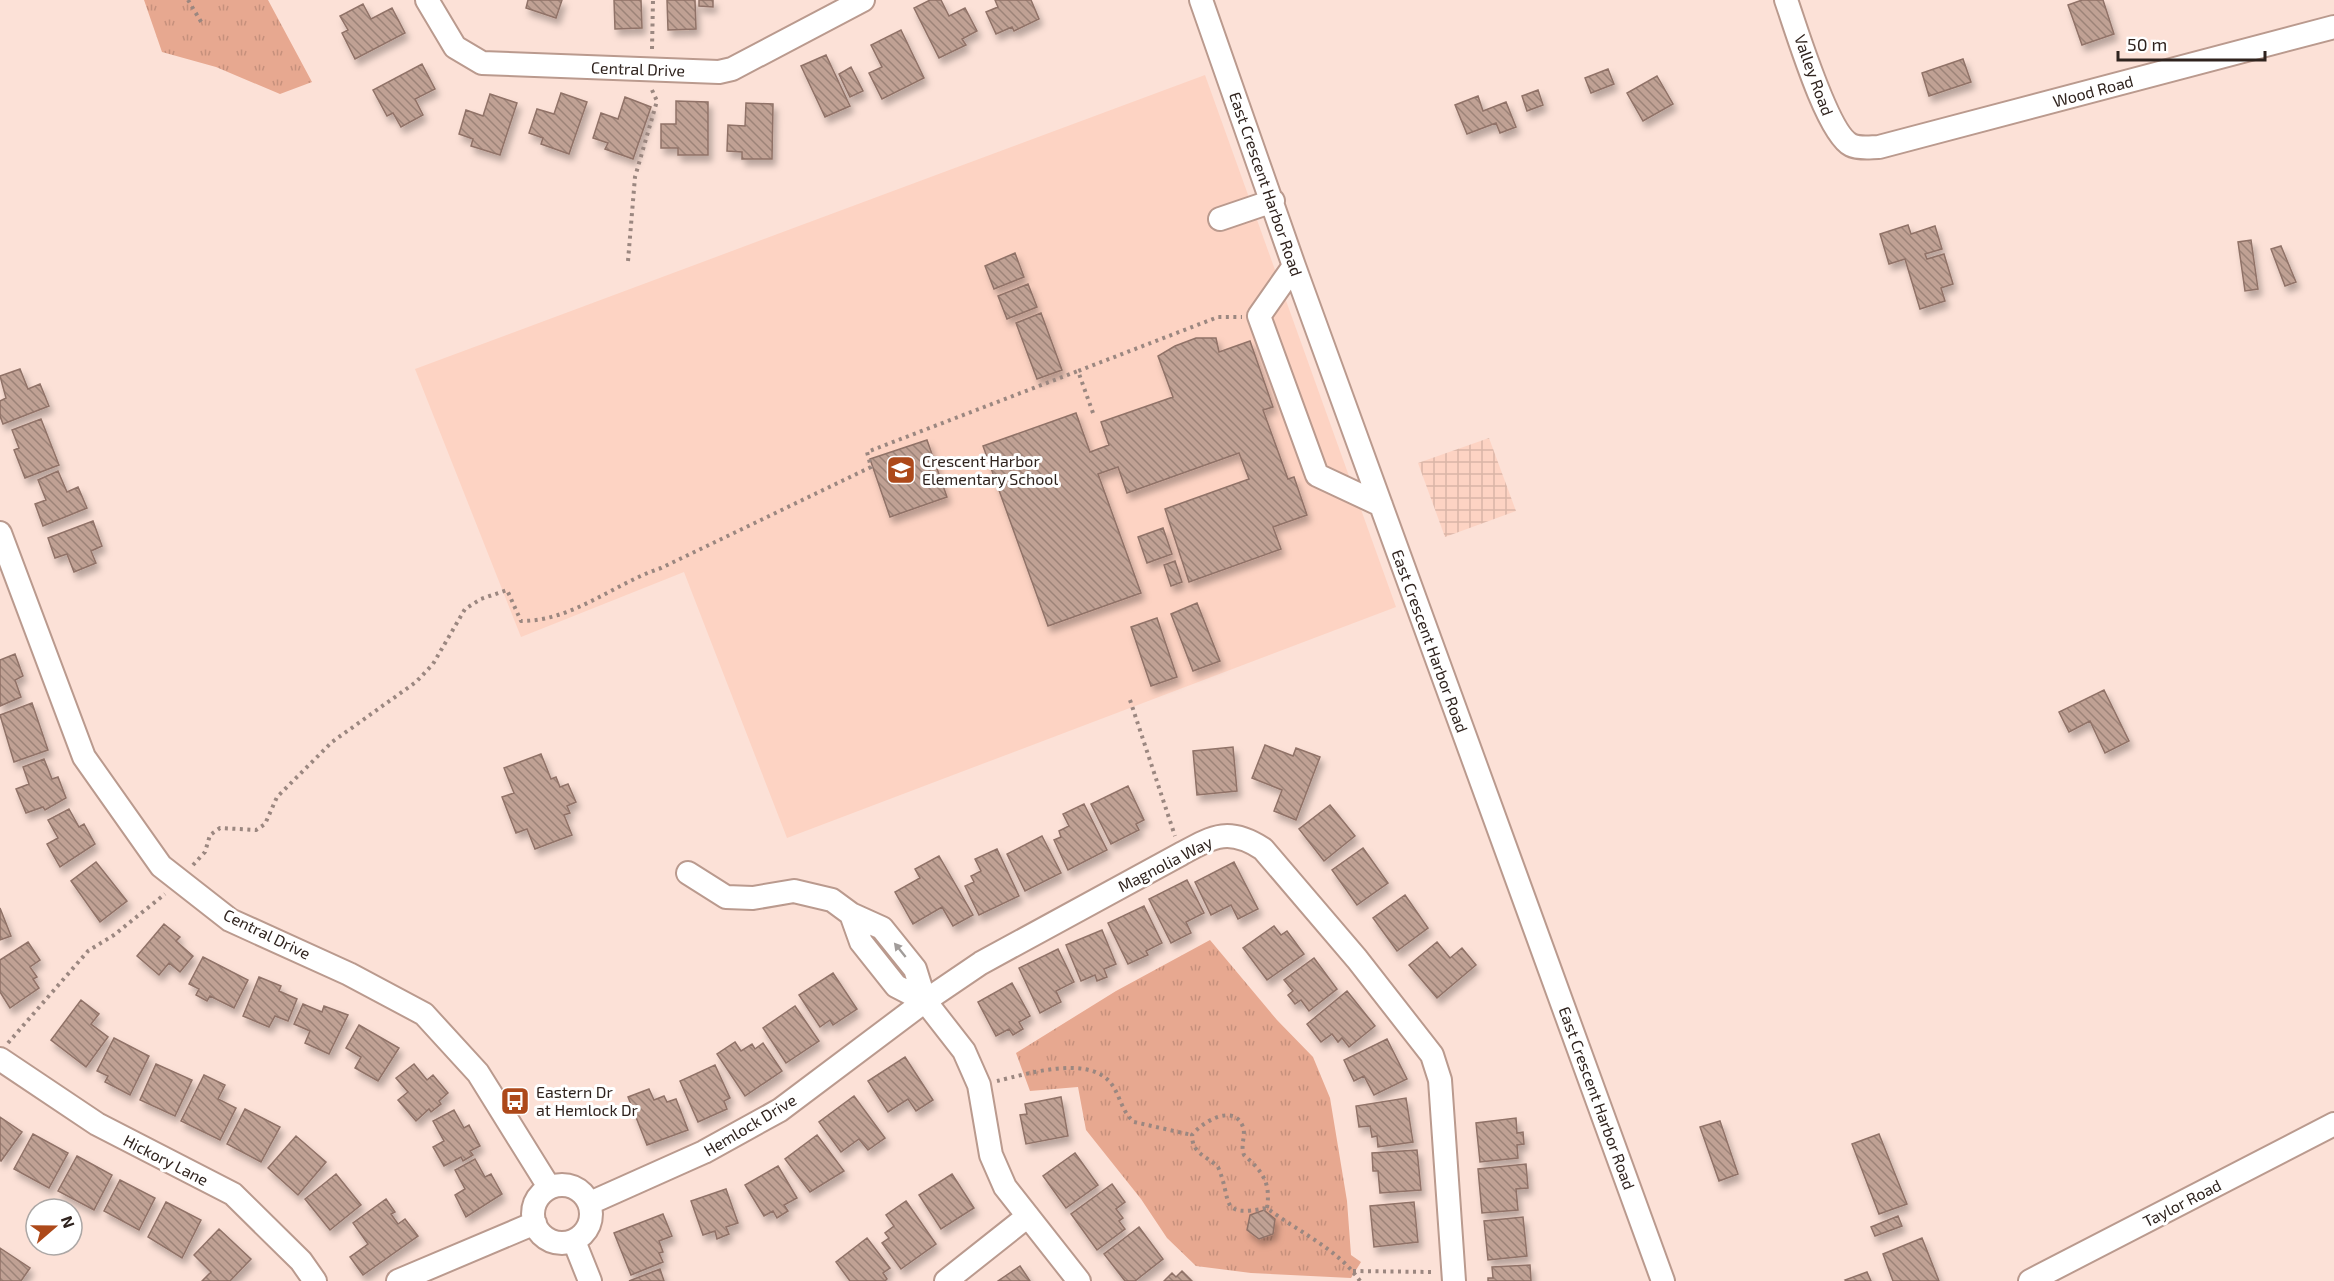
<svg xmlns="http://www.w3.org/2000/svg" width="2334" height="1281" viewBox="0 0 2334 1281" font-family="'Exo 2',sans-serif">
  <defs>
    <pattern id="industrial-grid" width="8" height="8" patternUnits="userSpaceOnUse" patternTransform="scale(1.5)"><rect width="8" height="8" fill="#fdd3c3"/><path d="M0 4h8M4 0v8" fill="none" stroke="#d9b5a7"/></pattern>
    <pattern id="park-tufts" width="24" height="20" patternUnits="userSpaceOnUse" patternTransform="scale(1.5)"><rect width="24" height="20" fill="#e7a890"/><path d="M3 7l-1-3M5 7V3M7 7l1-3M15 17l-1-3M17 17v-4M19 17l1-3" fill="none" stroke="#c6907c"/></pattern>
    <pattern id="building-back-hatch" width="6" height="6" patternUnits="userSpaceOnUse" patternTransform="scale(1.5)"><rect width="6" height="6" fill="#c0a194"/><path d="M-1 5l2 2M0 0l6 6M5-1l2 2" fill="none" stroke="#9c8378"/></pattern>
    <filter id="shadow"><feDropShadow dx="3.5" dy="6" stdDeviation="3" flood-color="#0004"/></filter>
  </defs>
  <rect width="100%" height="100%" fill="#fce1d7"/>
  <path fill="#fdd3c3" d="M1205 75 1396 607 787 838 684 572 521 637 415 369Z"/>
  <path fill="url(#industrial-grid)" d="M1489 438 1516 511 1445 537 1418 463Z"/>
  <path fill="url(#park-tufts)" d="M144 0H268L312 82 280 94 216 67 162 52Z
    M1210 940 1277 1020 1313 1057 1330 1098 1347 1201 1351 1255 1361 1262 1351 1278 1251 1273 1196 1266 1167 1238 1141 1199 1086 1130 1078 1087 1030 1091 1016 1053 1116 991Z"/>
  <path fill="url(#building-back-hatch)" stroke="#907267" stroke-width="1.5" filter="url(#shadow)" d="M528 0H562L556 18 526 8Z
    M614 0H641L642 28 615 29Z
    M667 0H695L696 29 668 30Z
    M699 0H713V7L699 6Z
    M930 0H941L949 16 965 8 977 31 962 39 966 45 939 58 914 8Z
    M995 0H1031L1039 19 1014 31 1012 27 996 34 986 12 998 7Z
    M2082 0H2103L2114 34 2082 45 2068 5Z
    M363 4 371 19 392 8 405 33 355 59 342 33 348 30 340 16Z
    M901 30 924 78 882 99 869 73 882 67 871 45Z
    M826 55 850 106 825 117 801 66Z
    M1963 59 1971 82 1929 96 1922 73Z
    M422 64 435 89 415 99 423 115 401 127 393 113 387 116 373 90Z
    M851 67 863 91 850 97 839 74Z
    M1608 69 1614 84 1591 93 1585 78Z
    M1657 76 1673 104 1643 121 1627 93Z
    M1538 90 1543 105 1527 111 1522 96Z
    M561 93 587 102 569 154 541 144 543 138 529 133 537 109 554 114Z
    M490 94 517 103 500 155 471 146 473 139 459 134 466 110 483 116Z
    M1478 96 1483 111 1506 102 1516 127 1500 133 1496 123 1467 134 1455 105Z
    M625 97 651 107 633 159 605 149 608 143 593 138 601 113 618 119Z
    M676 101 708 102V155H678V148H661V124H676Z
    M746 103 773 104 772 159H742V152L727 151 728 125 745 126Z
    M1908 225 1911 234 1935 226 1942 249 1925 254 1927 259 1944 254 1953 284 1941 288 1945 301 1920 309 1905 259 1889 264 1880 234Z
    M2251 240 2258 289 2245 291 2238 242Z
    M2281 246 2296 282 2285 286 2271 249Z
    M1015 253 1024 277 994 289 985 266Z
    M1028 284 1037 307 1007 319 998 296Z
    M1041 313 1062 370 1037 379 1016 323Z
    M1196 338H1216L1219 352 1250 341 1273 407 1263 410 1288 479 1294 477 1307 515 1273 527 1281 549 1189 582 1165 509 1249 479 1239 453 1127 493 1118 467 1098 474 1141 593 1048 626 983 446 1076 413 1090 452 1109 445 1101 422 1173 397 1158 356 1175 346Z
    M20 369 28 389 40 384 49 406 3 424 0 416V401L6 398 0 376Z
    M41 419 59 465 25 478 14 450 19 448 12 430Z
    M927 440 947 497 890 517 870 459Z
    M58 471 67 492 78 487 87 508 43 526 35 504 46 500 38 480Z
    M93 521 102 546 91 551 96 563 74 572 67 554 55 558 48 538Z
    M1163 528 1172 554 1147 563 1138 537Z
    M1175 561 1182 582 1171 586 1164 565Z
    M1197 603 1220 661 1193 671 1171 614Z
    M1157 618 1177 677 1151 686 1131 627Z
    M15 654 23 676 15 680 21 697 0 706V660Z
    M2104 690 2129 741 2105 753 2090 721 2069 732 2059 712Z
    M32 703 48 750 14 762 0 715Z
    M1265 745 1293 756 1296 748 1320 757 1296 820 1274 811 1282 790 1252 778Z
    M1233 747 1237 791 1197 795 1193 751Z
    M541 754 551 779 556 777 560 787 568 784 576 802 567 806 570 813 564 815 572 835 535 849 527 829 516 833 502 797 514 793 504 768Z
    M44 759 52 779 58 777 66 798 45 810 43 807 26 813 16 789 29 784 23 767Z
    M1128 786 1144 820 1136 824 1139 830 1111 844 1091 804Z
    M1084 804 1107 850 1068 870 1054 840 1061 837 1059 831 1069 826 1063 814Z
    M1330 805 1355 836 1324 861 1299 829Z
    M69 809 79 827 84 824 95 844 60 867 47 844 58 838 48 820Z
    M1042 836 1061 873 1025 891 1007 854Z
    M1363 848 1388 883 1357 905 1332 870Z
    M997 849 1019 896 979 915 965 886 974 882 971 876 981 871 975 859Z
    M939 856 973 915 953 926 942 907 913 924 895 892 920 878 915 869Z
    M96 862 127 901 100 922 71 881Z
    M1234 862 1258 909 1238 919 1231 905 1211 915 1195 882Z
    M1187 880 1204 913 1186 922 1191 933 1171 943 1149 899Z
    M1405 895 1428 928 1397 951 1373 918Z
    M1144 906 1162 943 1146 951 1148 955 1128 964 1108 923Z
    M0 908 11 936 0 940Z
    M164 924 180 937 176 941 193 956 180 972 169 963 159 975 137 956Z
    M1274 926 1281 935 1287 931 1304 954 1267 980 1243 948Z
    M1102 930 1116 964 1104 969 1107 977 1097 981 1095 975 1081 981 1066 945Z
    M28 942 40 960 30 967 37 977 33 979 39 988 10 1008 0 992V960Z
    M1437 942 1450 958 1462 948 1476 965 1437 998 1409 965Z
    M1058 949 1074 982 1056 991 1061 1002 1040 1013 1019 968Z
    M203 957 248 980 234 1008 210 996 207 1001 196 995 199 989 189 984Z
    M1314 958 1337 989 1309 1011 1301 1000 1295 1004 1288 995 1293 991 1284 980Z
    M833 973 857 1009 833 1025 830 1020 820 1027 799 995Z
    M259 977 281 986 279 991 297 999 288 1021 275 1016 269 1027 243 1016Z
    M1012 983 1030 1016 1019 1022 1023 1029 1013 1035 1009 1029 996 1036 978 1002Z
    M1347 991 1375 1026 1349 1047 1342 1038 1338 1042 1332 1034 1321 1042 1307 1024Z
    M81 1000 99 1014 91 1024 108 1037 86 1067 51 1040Z
    M303 1004 322 1012 324 1006 348 1015 329 1054 305 1043 310 1031 294 1024Z
    M795 1006 819 1041 786 1063 763 1028Z
    M359 1025 399 1048 378 1081 355 1068 361 1057 346 1048Z
    M114 1038 149 1056 130 1095 105 1082 108 1076 97 1071Z
    M1387 1039 1407 1079 1374 1095 1364 1076 1354 1081 1344 1060Z
    M735 1042 741 1051 752 1044 755 1049 763 1043 782 1071 745 1096 717 1054Z
    M905 1057 933 1100 916 1111 908 1099 888 1112 868 1081Z
    M156 1064 192 1080 175 1116 140 1100Z
    M414 1064 427 1080 433 1075 448 1093 439 1101 441 1104 431 1112 429 1109 416 1121 398 1100 408 1092 396 1078Z
    M715 1065 730 1098 724 1101 727 1109 698 1122 680 1081Z
    M204 1075 225 1085 218 1099 236 1108 220 1140 181 1121Z
    M649 1089 654 1100 664 1096 667 1102 676 1099 688 1130 647 1145 628 1097Z
    M854 1096 885 1138 868 1150 859 1139 841 1152 819 1122Z
    M1061 1097 1068 1136 1026 1144 1020 1115 1027 1114 1025 1104Z
    M1406 1098 1413 1142 1378 1147 1377 1136 1372 1137 1370 1126 1359 1127 1356 1106Z
    M245 1109 280 1127 261 1162 227 1144Z
    M454 1110 464 1128 469 1125 480 1146 470 1151 473 1155 463 1161 461 1157 444 1166 433 1147 444 1141 433 1121Z
    M0 1117 22 1132 1 1161 0 1160Z
    M1516 1118 1517 1133 1523 1132 1524 1144 1517 1145 1518 1158 1480 1162 1476 1123Z
    M1720 1121 1738 1174 1719 1181 1700 1127Z
    M33 1134 68 1153 49 1188 14 1169Z
    M1879 1134 1907 1204 1879 1214 1852 1144Z
    M817 1135 844 1171 810 1192 785 1159Z
    M296 1136 326 1162 298 1195 268 1168Z
    M1417 1150 1421 1190 1380 1193 1378 1171H1373L1372 1153Z
    M1075 1153 1098 1185 1066 1208 1043 1176Z
    M77 1156 112 1175 94 1210 58 1191Z
    M475 1159 485 1177 491 1174 502 1194 466 1217 455 1195 465 1189 455 1170Z
    M1526 1164 1528 1188 1516 1189 1518 1210 1482 1213 1478 1169Z
    M778 1166 797 1198 784 1205 788 1211 777 1218 773 1211 764 1216 745 1185Z
    M336 1174 361 1205 330 1230 305 1199Z
    M952 1174 974 1208 941 1229 919 1195Z
    M120 1180 155 1198 139 1230 104 1211Z
    M1112 1184 1125 1202 1116 1209 1123 1218 1119 1221 1125 1229 1097 1250 1071 1214Z
    M726 1189 738 1223 726 1227 729 1234 717 1239 715 1231 703 1235 691 1201Z
    M386 1199 395 1212 391 1214 398 1224 405 1219 418 1236 363 1275 350 1257 368 1244 353 1223Z
    M906 1201 936 1244 901 1269 882 1243 889 1238 885 1233 894 1226 886 1215Z
    M166 1202 201 1220 182 1258 148 1237Z
    M1414 1202 1418 1242 1374 1247 1370 1206Z
    M1264 1210 1275 1219 1273 1234 1259 1239 1247 1230 1250 1215Z
    M663 1214 672 1236 659 1241 663 1252 659 1253 663 1262 631 1275 614 1233Z
    M1898 1216 1902 1226 1875 1236 1871 1227Z
    M1523 1217 1527 1256 1488 1260 1484 1221Z
    M1139 1227 1163 1259 1135 1281H1125L1104 1254Z
    M219 1229 251 1259 230 1281H202L211 1272 194 1255Z
    M867 1238 890 1268 883 1273 887 1279 885 1281H850L836 1262Z
    M1922 1238 1939 1281H1893L1883 1254Z
    M0 1248 30 1268 21 1281H0Z
    M1530 1265 1531 1281H1488V1278H1493L1492 1267Z
    M1020 1266 1030 1281H998Z
    M660 1269 664 1281H629Z
    M1182 1271 1192 1281H1164L1172 1273 1176 1277Z
    M1867 1272 1871 1281H1846L1845 1280Z"/>
  <g fill="none" stroke-linecap="round" stroke-linejoin="round">
    <g stroke="#ba9a8e" stroke-width="26">
      <path id="minor" d="M427 0 455 47 482 63 719 72 732 69 863 0
        M1201 0 1294 266 1663 1281
        M1786 0C1796 28 1827 133 1851 145 1859 149 1871 147 1879 147L2334 27
        M1220 219 1273 201
        M1294 266 1259 316 1317 475 1381 505
        M0 533 84 757 161 866 230 920 349 974 424 1014 478 1073 549 1187
        M688 873 726 897 753 898 794 891 832 900 851 914 882 928 915 969 925 1001
        M851 914 861 942 896 986 925 1001
        M0 1059 97 1124 233 1194 301 1261 315 1281
        M533 1214a29 29 0 1 1 58 0a29 29 0 1 1-58 0Z
        M590 1203 704 1152 780 1110 925 1001
        M574 1241 590 1281
        M398 1281 535 1223
        M946 1281 1028 1216
        M1079 1281 1005 1187 991 1155 979 1085 964 1051 925 1001 981 963 1181 854C1214 836 1229 827 1263 849L1357 959 1432 1055 1440 1080 1454 1281
        M2030 1281 2334 1124"/>
    </g>
    <path stroke="#9b8780" stroke-width="4" stroke-dasharray="3 4.5" stroke-linecap="butt" d="M188 0 203 25
      M652 49 653 0
      M628 261 635 177 657 101 652 90
      M1093 413 1078 371 1218 317H1242
      M1130 700 1175 836
      M193 865 205 852 210 835 220 828 256 830 265 824 277 797 332 742 416 682 433 664 465 609 481 599 507 590 521 621C573 621 613 584 661 568L871 467 867 452 1078 371
      M8 1043 88 951 114 935 165 894
      M997 1081C1027 1074 1086 1055 1110 1082 1120 1094 1121 1111 1134 1122L1192 1135
      M1267 1208C1271 1182 1262 1171 1244 1155 1240 1145 1246 1136 1243 1127 1234 1102 1201 1123 1192 1135 1192 1154 1207 1156 1218 1167 1233 1201 1217 1218 1267 1208 1298 1232 1337 1248 1360 1281
      M1353 1271 1433 1272"/>
    <use href="#minor" stroke="#fff" stroke-width="22"/>
  </g>
  <defs><path id="oneway-solid" d="M-6-.8H1V-3.2L6.5 0L1 3.2V.8H-6Z" transform="scale(1.5)"/></defs>
  <use fill="#a19c9a" href="#oneway-solid" transform="translate(900 950) rotate(-129)"/>
  <defs>
    <g id="school-square" transform="scale(1.5)"><rect x="-9" y="-9" width="18" height="18" rx="4" fill="#ad491a" stroke="#fff"/><path d="M0-5L7-2L0 1L-7-2ZM-4 1L0 2.5L4 1V4Q0 6-4 4Z" fill="#fff"/></g>
    <g id="bus-square" transform="scale(1.5)"><rect x="-9" y="-9" width="18" height="18" rx="4" fill="#ad491a" stroke="#fff"/><path d="M-5-6H5V4H4V6H2V4H-2V6H-4V4H-5ZM-3.5-4V0h7V-4ZM-3.5 1.2v1.5H-2V1.2ZM2 1.2v1.5H3.5V1.2Z" fill="#fff"/></g>
  </defs>
  <g fill-rule="evenodd">
    <use href="#school-square" x="901" y="470"/>
    <use href="#bus-square" x="515" y="1101"/>
  </g>
  <g text-anchor="middle" stroke-width="6" stroke-linejoin="round" paint-order="stroke">
    <g font-size="16" fill="#2f231e" stroke="#fff">
      <text transform="translate(638 69) rotate(2)" y="6">Central Drive</text>
      <text transform="translate(1814 75) rotate(70)" y="6">Valley Road</text>
      <text transform="translate(2093 91) rotate(-15)" y="6">Wood Road</text>
      <text transform="translate(1266 184) rotate(71)" y="6">East Crescent Harbor Road</text>
      <text transform="translate(1430 641) rotate(70)" y="6">East Crescent Harbor Road</text>
      <text transform="translate(1165 864) rotate(-27)" y="6">Magnolia Way</text>
      <text transform="translate(267 934) rotate(26)" y="6">Central Drive</text>
      <text transform="translate(1597 1098) rotate(70)" y="6">East Crescent Harbor Road</text>
      <text transform="translate(750 1125) rotate(-31)" y="6">Hemlock Drive</text>
      <text transform="translate(166 1160) rotate(27)" y="6">Hickory Lane</text>
      <text transform="translate(2182 1203) rotate(-27)" y="6">Taylor Road</text>
    </g>
    <g font-size="16" fill="#2f231e" stroke="#fff" text-anchor="start">
      <text x="922" y="467">Crescent Harbor<tspan x="922" dy="18">Elementary School</tspan></text>
      <text x="536" y="1098">Eastern Dr<tspan x="536" dy="18">at Hemlock Dr</tspan></text>
    </g>
  </g>
  <g transform="translate(54 1227) rotate(70)"><circle r="28" fill="#ffffff" stroke="#aca7a5" stroke-width="1.5"/>
  <path d="M0-4.5L10 22L0 15L-10 22Z" fill="#ad491a"/>
  <text y="-9" font-size="16" font-weight="bold" text-anchor="middle" fill="#2f231e">N</text>
  </g>
  <path d="M2118 51v9h147v-9" fill="none" stroke="#2f231e" stroke-width="3"/>
  <text x="2127" y="51" font-size="18" fill="#2f231e" stroke="#ffffff" stroke-width="4.5" paint-order="stroke">50 m</text>
</svg>
